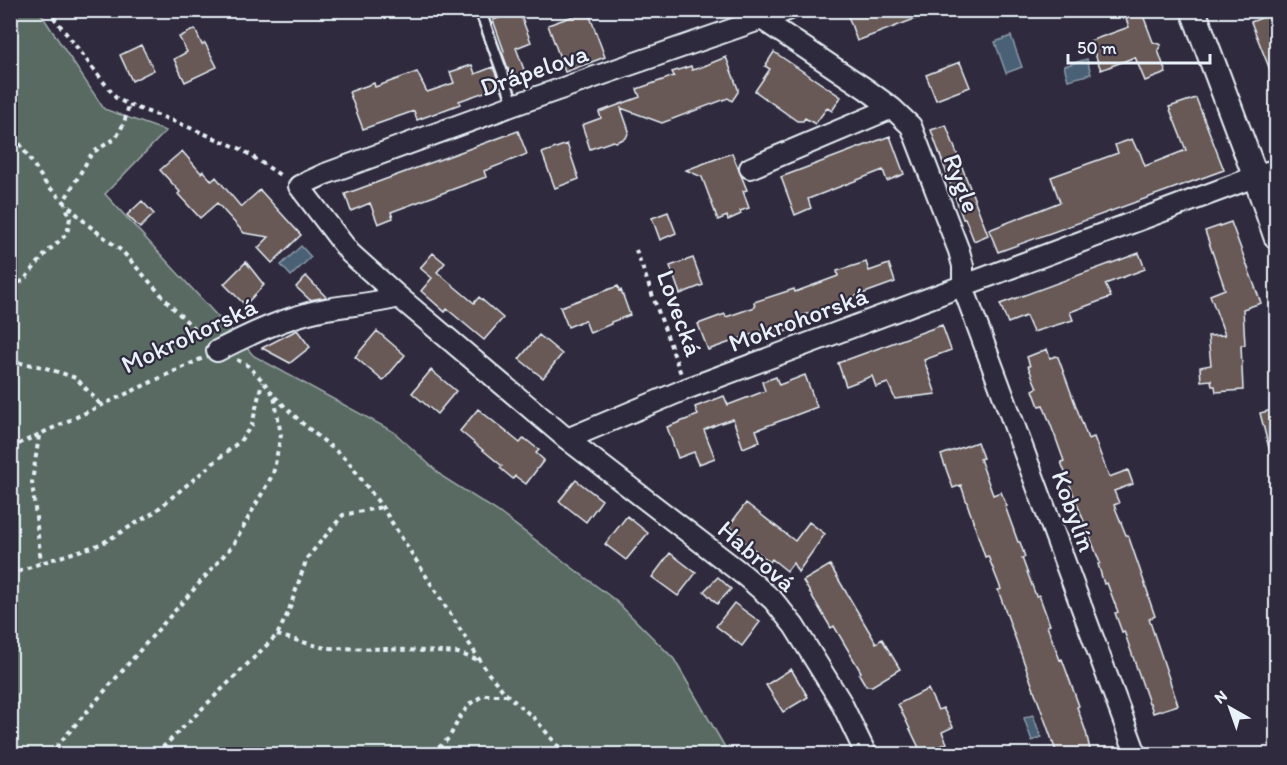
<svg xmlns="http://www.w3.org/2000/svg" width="1287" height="765" viewBox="0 0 1287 765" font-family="Itim,sans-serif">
  <rect width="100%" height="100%" fill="#2f2a3d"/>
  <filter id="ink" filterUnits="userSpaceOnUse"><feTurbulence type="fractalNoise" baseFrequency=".0167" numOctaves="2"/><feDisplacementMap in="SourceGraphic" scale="12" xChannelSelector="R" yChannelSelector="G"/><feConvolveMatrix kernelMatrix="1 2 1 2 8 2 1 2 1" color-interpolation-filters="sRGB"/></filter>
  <g filter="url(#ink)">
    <path fill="#596a62" stroke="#a0aead" stroke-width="1.5" d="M10 11H39L104 109 166 131 105 194 254 356 394 432 443 477 497 511 615 600 674 659 729 754H11Z"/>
    <path fill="#4a6075" stroke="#899aa9" stroke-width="1.5" d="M1011 36 1022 67 1006 73 995 42Z
      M1087 59 1091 74 1068 80 1064 66Z
      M301 246 311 257 291 276 281 265Z
      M1033 715 1041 737 1032 741 1024 718Z"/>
    <path fill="#685956" stroke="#e8f1f8" stroke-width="1.5" d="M846 10H933V12L857 41Z
      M1123 10H1141L1153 42 1161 45 1158 50 1166 73 1145 81 1135 57 1101 70 1090 41 1129 27Z
      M519 11 531 42 516 48 526 75 512 80 502 52 504 51 493 20Z
      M588 11 605 57 565 72 548 25Z
      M1276 12V85L1251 22Z
      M195 29 202 45 205 43 217 67 185 82 174 59 187 52 179 37Z
      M141 45 154 70 132 81 120 55Z
      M774 52 841 97 832 111 827 108 815 124 805 118 803 121H797L755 91 770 69 765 66Z
      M726 57 738 89V92L732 101 728 98 662 123 621 108 629 131 626 138 616 142 613 141 590 149 582 125 601 118 599 112 640 97 637 89 674 76 672 72 691 66 692 70 699 68Z
      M960 62 970 87 936 100 926 75Z
      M472 65 475 74 493 67 500 85 499 87 459 101 460 104 417 120 414 111 363 129 349 92 374 83 375 87 417 72 427 92 454 83 450 72Z
      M1196 98 1224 170 998 252 989 230 1060 202 1051 177 1118 153 1115 145 1132 139 1137 150H1139L1145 166 1186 150 1169 107Z
      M946 125 988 235 974 241 965 218 963 219 931 130Z
      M518 131 527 154 484 171 486 177 391 212 393 218 378 224 370 203 351 211 345 194Z
      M890 136 904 174 887 181 883 170 808 199 811 208 795 215 781 177Z
      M567 144 579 179 555 188 542 153Z
      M182 151 201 173 203 171 212 181 216 177 241 207 260 190 301 235 272 263 258 248 269 237 244 233 217 203 200 218 178 194 180 192 160 170Z
      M732 153 747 190 743 191 749 208 740 211 741 214 728 220 727 216 718 220 702 177 686 170Z
      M142 201 154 214 140 228 127 215Z
      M668 212 676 233 660 240 652 218Z
      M1231 222 1261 303 1243 309 1245 345H1241L1243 390 1216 392 1215 386H1212L1211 380 1201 381 1200 367 1211 365 1208 336 1225 335 1210 295 1225 289 1205 231Z
      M433 253 445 263 437 272 474 303 479 297 503 318 484 340 447 309 445 312 421 291 432 278 420 268Z
      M1139 253 1145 269 1105 284 1111 297 1070 312 1073 320 1033 332 1026 316 1008 323 1000 304Z
      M693 258 703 285 680 294 670 266Z
      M246 262 264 285 245 305 224 284Z
      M866 262 869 271 889 264 895 282 804 315 807 324 767 338 764 330 708 350 698 324 725 314 726 317 755 307 754 302 794 289 795 292 838 276 837 271Z
      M306 276 326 297 310 300 296 287Z
      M618 286 619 291 621 290 630 315 611 322V324L590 333 585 320 568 327 560 307Z
      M942 325 951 350 924 360 936 394 895 399 888 383 876 387 872 376 846 386 838 363Z
      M297 330 310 347 290 363 262 348Z
      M377 331 405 355 383 381 355 357Z
      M539 335 562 354 543 378 519 359Z
      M1047 349 1050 358 1056 356 1058 357 1088 439 1094 437 1109 477 1128 470 1133 484 1114 491 1119 503 1114 505 1126 535H1128L1149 596H1148L1155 616 1149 619 1178 705 1153 713 1150 703H1149L1124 631 1122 632 1115 613 1118 612 1107 583 1104 584 1098 564 1100 563 1061 462 1064 461 1055 436 1043 405 1039 406 1033 390 1037 388 1028 366H1030L1027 357Z
      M431 370 456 391 437 414 412 393Z
      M805 375 817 407 756 430 760 441 743 448 733 419 718 424 704 430 715 458 699 464 694 452 678 458 667 427 698 415 695 407 724 396 728 405 765 391 762 382 776 377 779 385Z
      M478 409 520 443 524 438 539 450 536 453 544 460 526 484 515 476 513 479 500 468 502 466 460 431Z
      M1276 409V456H1271L1260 413Z
      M977 442 983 458 980 459 993 495 1001 492 1007 506H1005L1018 542H1020L1025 557 1022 558 1036 596 1039 595 1050 625 1047 626 1060 660 1062 659 1079 706 1077 707 1086 732 1091 754H1057L998 590 1001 589 988 556 985 557 961 485 953 488 941 455Z
      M576 480 602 500 586 522 559 501Z
      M746 503 795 541 809 522 825 534 798 572 793 563 787 571 772 559 770 562 742 540 743 537 729 526Z
      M627 516 648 533 626 560 605 544Z
      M670 553 696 573 678 596 652 577Z
      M830 565 876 643 882 639 900 669 872 686H866L859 674 861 672 834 626 831 628 803 581Z
      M718 577 731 589 717 604 704 591Z
      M734 603 760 622 742 646 716 626Z
      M791 669 808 697 783 712 766 685Z
      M928 689 938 710 943 708 953 727 942 732 947 743 922 754 898 704Z"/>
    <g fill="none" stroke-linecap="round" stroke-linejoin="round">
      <g stroke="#e8f1f8" stroke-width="14">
        <path id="service" d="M480 10 514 105"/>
      </g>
      <g stroke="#e8f1f8" stroke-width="24">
        <path id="minor" d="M760 10 763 20 866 89 892 108 911 126 959 251 963 266V287L1136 754
          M788 10 514 105 325 174 299 186 350 253 399 297 567 439 745 576 773 600 794 626 841 702 866 754
          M750 168 892 108
          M217 351C250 334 284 318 321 310 347 305 373 304 399 297
          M567 439 686 389 1276 169"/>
      </g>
      <g stroke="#e8f1f8" stroke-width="28">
        <path id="tertiary" d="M1193 10 1256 178 1276 236"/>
      </g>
      <path stroke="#e8f1f8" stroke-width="4" stroke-dasharray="4.5 4.5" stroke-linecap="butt" d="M48 10 116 98 129 105 176 122 241 149 283 177
        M10 118 20 144 46 184 88 225 122 251 173 308 204 338
        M636 250 681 374
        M10 285 23 281 47 252 67 234 70 218 64 201 92 153 116 138 124 123 129 105
        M237 360 246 364 263 381 274 396 302 423 347 460 382 507 488 673 507 695 535 719 565 754
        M10 361 43 367 76 378 102 406
        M39 436 32 482 41 562
        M10 448 203 358
        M10 575 41 563 101 544 153 513 240 441 252 425 262 382
        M277 635 325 648 390 649 458 653 480 661
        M50 754 142 648 233 545 273 474 281 435 274 396
        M156 754 277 635 288 613 307 558 343 515 382 507
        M432 754 449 738 461 715 471 703 484 695H507"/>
      <use href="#service" stroke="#2f2a3d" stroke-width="9"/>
      <use href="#minor" stroke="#2f2a3d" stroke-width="20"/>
      <use href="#tertiary" stroke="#2f2a3d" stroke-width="24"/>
    </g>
  </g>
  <g text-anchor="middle" stroke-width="4.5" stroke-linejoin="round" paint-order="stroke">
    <g font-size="26" fill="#e8f1f8" stroke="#2f2a3d">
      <text transform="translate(534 70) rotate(-19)" y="9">Drápelova</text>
      <text transform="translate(962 183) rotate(69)" y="9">Rygle</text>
      <text transform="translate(680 313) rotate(70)" y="9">Lovecká</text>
      <text transform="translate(798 319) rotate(-20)" y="9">Mokrohorská</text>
      <text transform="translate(189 335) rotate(-25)" y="9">Mokrohorská</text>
      <text transform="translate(1074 511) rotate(70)" y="9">Kobylín</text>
      <text transform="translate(757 556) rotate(41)" y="9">Habrová</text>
    </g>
  </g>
  <rect width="1287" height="765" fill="none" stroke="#2f2a3d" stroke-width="36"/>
  <rect x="18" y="18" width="1251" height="729" fill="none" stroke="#e8f1f8" stroke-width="2" filter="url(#ink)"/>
  <g transform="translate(1230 708) rotate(320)" stroke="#2f2a3d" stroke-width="4.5" paint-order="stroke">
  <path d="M0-4.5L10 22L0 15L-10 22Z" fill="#e8f1f8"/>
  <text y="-9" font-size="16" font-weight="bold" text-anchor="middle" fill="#e8f1f8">N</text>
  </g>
  <path d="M1068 54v9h142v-9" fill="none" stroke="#e8f1f8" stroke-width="3"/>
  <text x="1077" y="54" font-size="18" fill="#e8f1f8" stroke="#2f2a3d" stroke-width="4.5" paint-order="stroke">50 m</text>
</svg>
